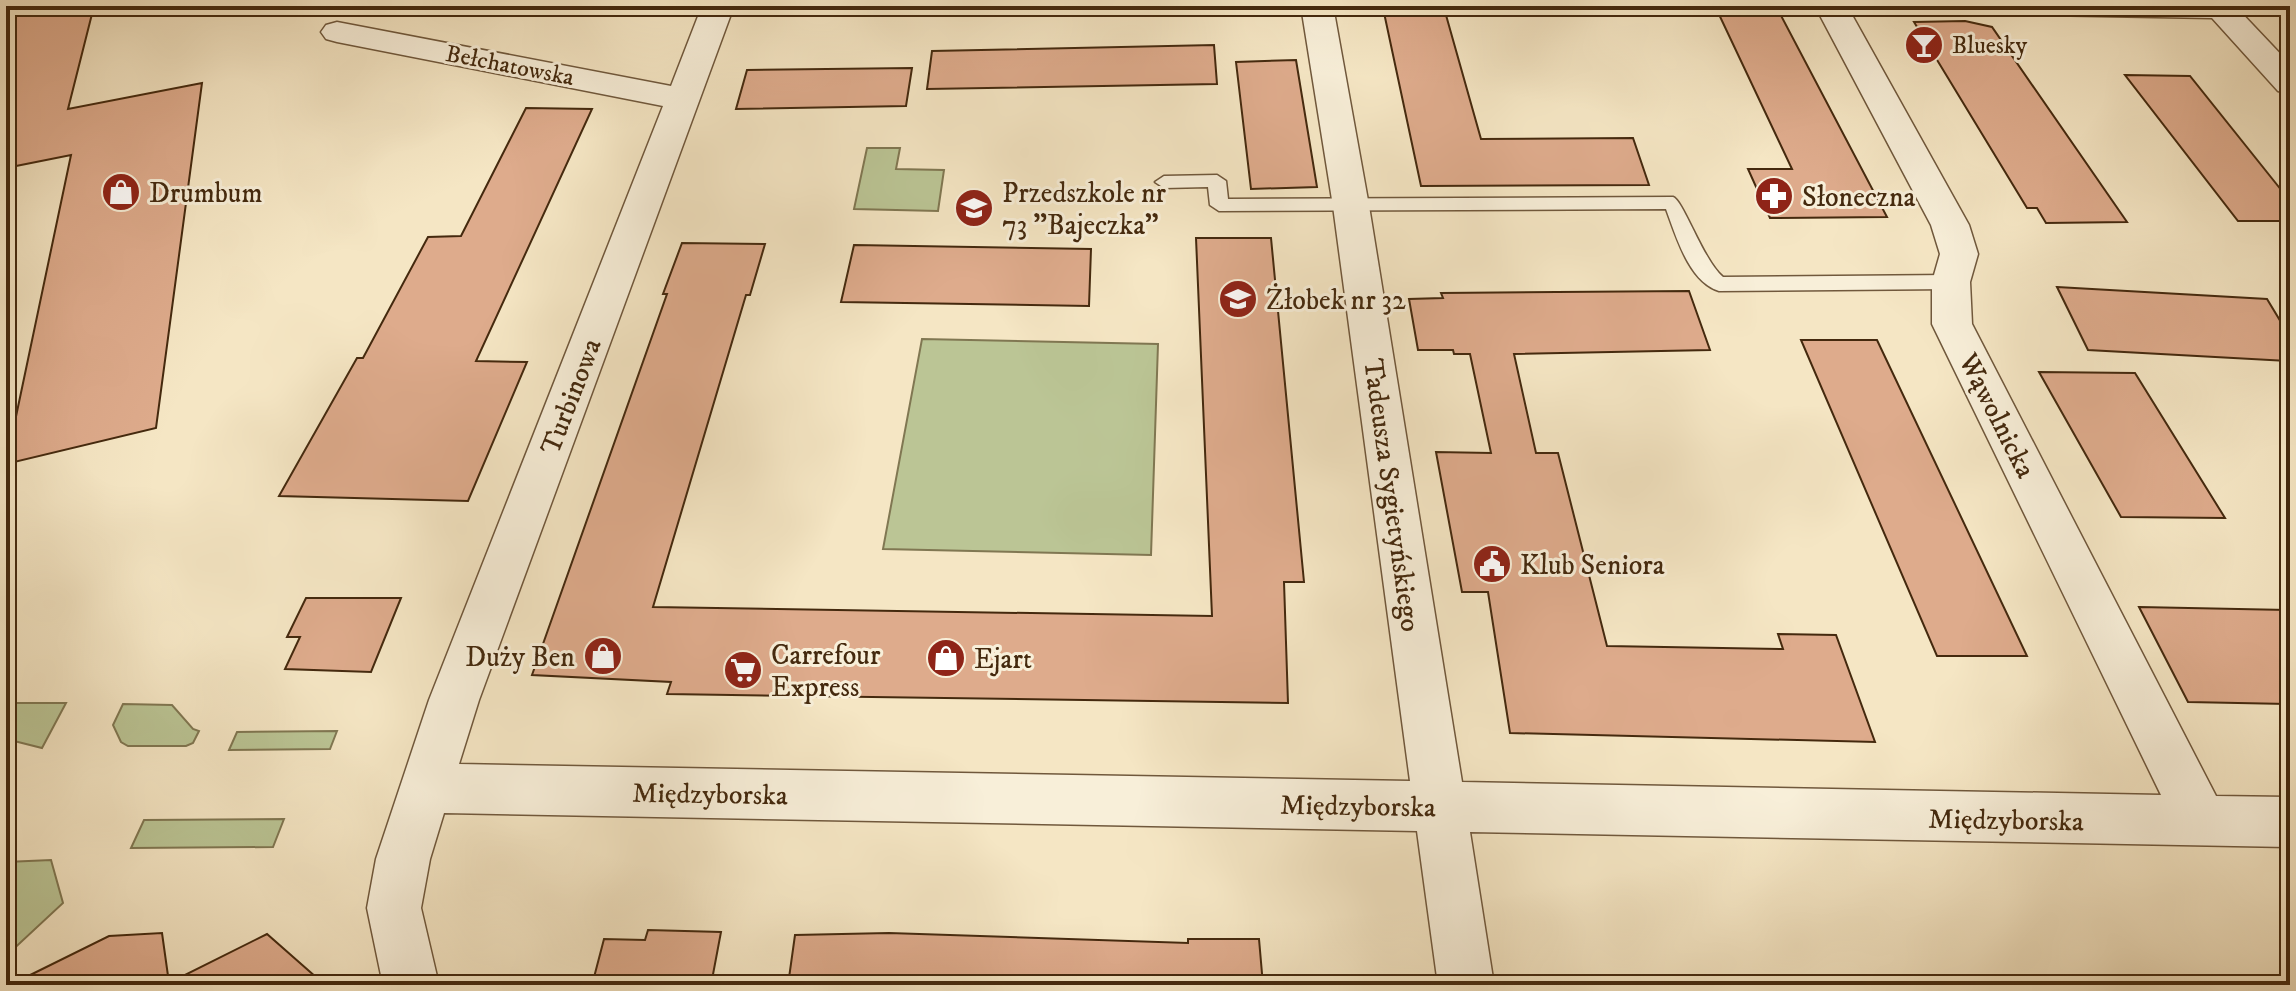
<svg xmlns="http://www.w3.org/2000/svg" width="2296" height="991" viewBox="0 0 2296 991" font-family="'IM FELL DW Pica',serif">
  <rect width="100%" height="100%" fill="#f5e6c4"/>
  <filter id="stains"><feTurbulence type="fractalNoise" baseFrequency=".0025" numOctaves="4"/><feColorMatrix values="0 0 0 0 .2 0 0 0 0 .09 0 0 0 0 .02 0 0 0 .5 -.17"/></filter>
  <radialGradient id="worn" r=".72"><stop offset=".6" stop-color="#630" stop-opacity="0"/><stop offset="1" stop-color="#630" stop-opacity=".3"/></radialGradient>
  <path fill="#bbc595" stroke="#807752" stroke-width="2" d="M867 148H900L896 169 944 170 938 211 854 209Z
    M922 339 1158 344 1151 555 883 549Z
    M6 703H66L42 748 6 739Z
    M123 704 172 705 193 729 199 731 193 743 186 746H128L121 742 113 725Z
    M337 731 330 749 229 750 237 732Z
    M284 819 273 847 131 848 144 820Z
    M51 860 63 903 6 956V862Z"/>
  <path fill="#deab8c" stroke="#44290e" stroke-width="2" d="M6 6H94L68 109 202 83 156 428 6 464 71 155 6 168Z
    M1715 6H1776L1887 217 1770 218 1748 169H1792Z
    M1383 8H1444L1481 139 1633 138 1649 185 1421 186Z
    M1965 21 1992 27 2127 222 2046 223 2037 208H2027L1914 22Z
    M1214 45 1217 84 927 89 932 51Z
    M1296 60 1317 187 1251 189 1236 62Z
    M912 68 906 106 736 109 747 70Z
    M2125 75 2190 76 2290 201V221H2238Z
    M526 108 592 109 476 361 527 362 468 501 279 496 357 358H363L428 237 461 236Z
    M1196 238H1271L1304 582H1284L1288 703 667 694 671 682 532 675 667 294H663L682 243 765 244 750 295H746L653 607 1212 616Z
    M854 245 1091 249 1089 306 841 302Z
    M2057 287 2267 299 2290 337V361L2088 350Z
    M1689 291 1710 350 1514 354 1536 453H1558L1607 646 1783 649 1778 634 1836 635 1875 742 1510 733 1488 592H1462L1436 452 1491 453 1470 354H1454L1453 350H1418L1409 299 1443 298 1441 293Z
    M1801 340H1877L2027 656H1937Z
    M2039 372 2135 373 2225 518 2121 517Z
    M306 598H401L371 672 285 669 300 637H287Z
    M2139 607 2290 610V704L2188 702Z
    M648 930 721 932 711 985H592L604 939 645 940Z
    M162 933 169 983 267 934 325 985H10L109 936Z
    M889 933 1188 943V939H1259L1263 985H788L795 935Z"/>
  <g fill="none" stroke-linecap="round" stroke-linejoin="round">
    <g stroke="#70583c" stroke-width="3">
      <path id="lane" d="M1217 175 1226 181 1228 199 1673 197C1683 200 1703 260 1723 277L1951 275 1961 282 1951 289 1719 291C1689 282 1676 236 1666 209L1219 211 1210 205 1208 187 1164 188 1155 182 1164 176Z"/>
    </g>
    <g stroke="#70583c" stroke-width="3">
      <path id="street" d="M702 6H734L479 700 459 764 1410 781 1333 206 1301 6H1333L1369 206 1462 782 2161 795 1932 324V282L1940 254 1931 225 1815 6H1847L1969 225 1978 254 1970 282 1972 324 2216 796 2290 797V847L1470 832 1494 985H1438L1417 831 444 813 430 859 421 908 439 985H383L367 908 376 859 429 700 663 106 337 42 326 39 321 32 326 25 337 22 671 86Z
        M2026 6H2235L2290 64V94L2278 91 2212 18 2042 15 2031 13Z"/>
    </g>
    <use href="#lane" fill="#f8efd9" fill-rule="evenodd"/>
    <use href="#street" fill="#f8efd9" fill-rule="evenodd"/>
  </g>
  <defs>
    <g id="bar-disc" transform="scale(2)"><circle r="9.5" fill="#8f2418" stroke="#f8efd9"/><path d="M-6-5H6L.8 .8V4.5H3.5V6h-7V4.5H-.8V.8Z" fill="#fff"/></g>
    <g id="shop-disc" transform="scale(2)"><circle r="9.5" fill="#8f2418" stroke="#f8efd9"/><path d="M-5-2.5h2.3a2.7 3.5 0 0 1 5.4 0H5L5.5 6h-11ZM-1.5-2.5h3a1.5 2.3 0 0 0-3 0Z" fill="#fff"/></g>
    <g id="pharmacy-disc" transform="scale(2)"><circle r="9.5" fill="#8f2418" stroke="#f8efd9"/><path d="M-2-6h4v4h4v4h-4v4h-4v-4h-4v-4h4Z" fill="#fff"/></g>
    <g id="school-disc" transform="scale(2)"><circle r="9.5" fill="#8f2418" stroke="#f8efd9"/><path d="M0-5L7-2L0 1L-7-2ZM-4 1L0 2.5L4 1V4Q0 6-4 4Z" fill="#fff"/></g>
    <g id="civic-disc" transform="scale(2)"><circle r="9.5" fill="#8f2418" stroke="#f8efd9"/><path d="M-.6-6.5H3V-4.5H.6V-3L4-1V1h2V6H-6V1h2V-1L-.6-3ZM-1.2 2.5V6h2.4V2.5Z" fill="#fff"/></g>
    <g id="supermarket-disc" transform="scale(2)"><circle r="9.5" fill="#8f2418" stroke="#f8efd9"/><path d="M-6-5.5h2.5l.6 2H6L4.5 2H-2.5L-4.4-4H-6ZM-1.5 3.2a1.3 1.3 0 1 0 .1 0ZM3 3.2a1.3 1.3 0 1 0 .1 0Z" fill="#fff"/></g>
  </defs>
  <g fill-rule="evenodd">
    <use href="#bar-disc" x="1924" y="45"/>
    <use href="#shop-disc" x="121" y="192"/>
    <use href="#pharmacy-disc" x="1774" y="196"/>
    <use href="#school-disc" x="974" y="208"/>
    <use href="#school-disc" x="1238" y="299"/>
    <use href="#civic-disc" x="1492" y="564"/>
    <use href="#shop-disc" x="603" y="656"/>
    <use href="#shop-disc" x="946" y="658"/>
    <use href="#supermarket-disc" x="743" y="670"/>
  </g>
  <g text-anchor="middle" stroke-width="6" stroke-linejoin="round" paint-order="stroke">
    <g font-size="24" fill="#44290e" stroke="#f8efd9" text-anchor="start">
      <text x="1952" y="53">Bluesky</text>
    </g>
    <g font-size="24" fill="#44290e" stroke="#f8efd9">
      <text transform="translate(510 65) rotate(11)" y="8">Bełchatowska</text>
    </g>
    <g font-size="28" fill="#44290e" stroke="#f8efd9" text-anchor="start">
      <text x="149" y="202">Drumbum</text>
      <text x="1002" y="202">Przedszkole nr<tspan x="1002" dy="32">73 "Bajeczka"</tspan></text>
      <text x="1802" y="206">Słoneczna</text>
      <text x="1266" y="309">Żłobek nr 32</text>
      <text x="1520" y="574">Klub Seniora</text>
      <text x="771" y="664">Carrefour<tspan x="771" dy="32">Express</tspan></text>
      <text x="575" y="666" text-anchor="end">Duży Ben</text>
      <text x="974" y="668">Ejart</text>
    </g>
    <g font-size="28" fill="#44290e" stroke="#f8efd9">
      <text transform="translate(570 396) rotate(-69)" y="10">Turbinowa</text>
      <text transform="translate(1998 415) rotate(63)" y="10">Wąwolnicka</text>
      <text transform="translate(1393 495) rotate(82)" y="10">Tadeusza Sygietyńskiego</text>
      <text transform="translate(710 793) rotate(1)" y="10">Międzyborska</text>
      <text transform="translate(1358 805) rotate(1)" y="10">Międzyborska</text>
      <text transform="translate(2006 819) rotate(1)" y="10">Międzyborska</text>
    </g>
  </g>
  <rect width="2296" height="991" fill="none" stroke="#f5e6c4" stroke-width="32"/>
  <rect x="8" y="8" width="2280" height="975" fill="none" stroke="#44290e" stroke-width="4"/>
  <rect x="16" y="16" width="2264" height="959" fill="none" stroke="#44290e" stroke-width="2"/>
  <rect width="100%" height="100%" filter="url(#stains)"/>
  <rect width="100%" height="100%" fill="url(#worn)"/>
</svg>
